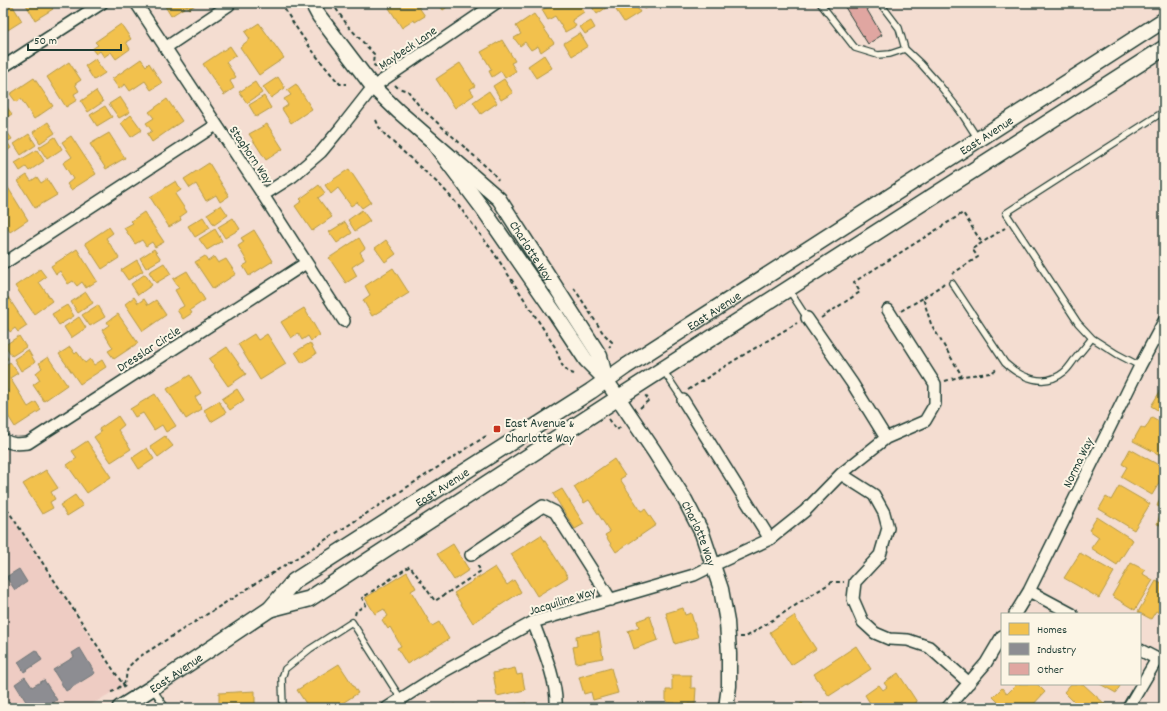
<svg xmlns="http://www.w3.org/2000/svg" width="1167" height="711" viewBox="0 0 1167 711" font-family="Dekko,sans-serif">
  <rect width="100%" height="100%" fill="#f4ddd1"/>
  <filter id="ink" filterUnits="userSpaceOnUse"><feTurbulence type="fractalNoise" baseFrequency=".025" numOctaves="2"/><feDisplacementMap in="SourceGraphic" scale="8" xChannelSelector="R" yChannelSelector="G"/><feConvolveMatrix kernelMatrix="1 2 1 2 8 2 1 2 1" color-interpolation-filters="sRGB"/></filter>
  <g filter="url(#ink)">
    <path fill="#eeccc3" d="M3 504 122 686 86 708H3Z"/>
    <path fill="#f2c14e" stroke="#b39946" d="M3 3H11L22 21 3 33Z
      M25 3H49L53 9 35 20Z
      M163 3H198L189 9 187 6 171 16Z
      M392 3H416L425 16 415 22 414 20 402 28 389 8 394 5Z
      M438 3H453L443 10Z
      M552 3H578L584 12 572 20 576 26 565 32 555 16 548 20 542 10 550 6 549 5Z
      M589 3H613L597 14Z
      M626 3H634L640 12 624 22 616 10Z
      M641 3H654L645 9Z
      M534 14 554 43 541 52 538 46 531 50 525 42 520 46 514 38 521 34 516 26Z
      M591 21 595 28 585 34 580 27Z
      M259 23 284 58 259 75 240 47 250 39 245 32Z
      M121 24 131 39 126 42 130 49 116 59 111 52 104 57 100 51 96 54 92 49 98 45 95 42Z
      M580 33 588 46 572 56 564 43Z
      M502 40 515 61 511 63 516 71 505 78 501 71 492 77 489 71 492 70 481 52Z
      M230 46 236 55 226 62 236 77 230 81 234 88 224 95 203 64Z
      M544 55 552 68 536 78 528 66Z
      M95 59 105 73 94 80 85 66Z
      M141 59 146 66 149 63 162 83 151 90 145 81 130 91 125 84 119 89 112 79Z
      M69 62 81 80 75 84 79 91 74 94 77 100 66 107 47 77Z
      M460 63 475 86 470 89 474 95 455 108 436 79Z
      M278 77 285 88 271 98 263 87Z
      M34 78 53 106 34 119 21 99 16 102 10 94Z
      M504 79 513 93 501 100 493 86Z
      M255 82 262 93 247 103 239 92Z
      M296 84 312 109 291 123 282 109 288 105 284 99 291 95 287 90Z
      M96 91 103 102 88 112 81 101Z
      M489 91 497 103 481 114 473 102Z
      M264 96 271 108 256 117 249 105Z
      M120 97 130 112 119 118 109 104Z
      M167 99 182 121 152 142 147 134 152 131 146 123 154 118 149 112Z
      M6 106 12 114 6 118 8 122 3 125V108Z
      M105 106 112 117 97 126 90 115Z
      M131 115 142 130 131 137 121 123Z
      M48 122 55 133 40 143 33 132Z
      M267 124 283 149 266 160 249 134Z
      M3 126 12 139 7 142 11 148 3 154Z
      M109 133 125 158 106 169 90 144Z
      M29 134 36 145 21 155 14 144Z
      M71 136 96 174 71 190 67 184 73 179 63 163 72 157 62 142Z
      M55 137 62 149 47 159 39 147Z
      M37 150 44 161 29 171 26 167 20 171 15 163Z
      M209 163 229 196 220 202 216 195 206 201 196 184 190 188 184 179Z
      M349 169 371 202 362 208 357 202 351 206 338 188 331 194 325 185Z
      M27 175 31 181 37 177 41 183 47 179 57 195 35 208 18 181Z
      M176 181 181 190 175 194 187 212 180 217 181 220 169 227 150 197Z
      M319 185 325 193 318 198 332 217 312 231 295 206 302 201 300 199Z
      M7 186 28 220 10 232 3 221V188Z
      M221 205 228 215 214 225 207 214Z
      M362 210 370 221 355 231 348 220Z
      M144 212 164 242 155 247 152 242 146 246 142 240 135 244 124 228 133 223 131 221Z
      M203 217 210 228 195 237 188 226Z
      M233 218 240 229 225 238 218 227Z
      M345 222 352 233 337 243 329 232Z
      M109 227 113 233 106 238 119 258 102 269 85 243Z
      M215 229 222 241 207 250 199 239Z
      M254 230 273 261 249 276 243 266 248 263 238 246 244 242 241 238Z
      M359 238 365 248 360 252 364 259 352 267 357 276 346 283 329 258Z
      M386 240 396 254 385 262 375 248Z
      M77 249 97 281 86 288 82 282 77 286 73 281 68 284 60 271 56 274 51 266Z
      M154 249 161 259 146 268 140 258Z
      M205 256 208 261 214 257 218 263 226 259 236 274 213 289 195 262Z
      M137 260 143 271 128 280 121 270Z
      M164 263 171 274 156 283 149 272Z
      M393 268 409 293 372 316 363 300 370 295 365 286Z
      M40 269 46 277 39 282 52 301 34 314 15 286Z
      M187 271 205 300 190 310 192 313 183 319 177 310 184 306 175 290 179 288 173 279Z
      M145 274 152 285 138 295 131 284Z
      M86 292 93 303 78 313 71 302Z
      M8 297 27 326 18 332 15 328 10 332 5 325 3 326V300Z
      M134 297 138 303 144 299 148 305 156 300 166 315 143 331 125 304Z
      M67 305 74 316 59 325 52 314Z
      M98 305 105 317 90 326 82 315Z
      M304 308 320 335 311 341 308 336 302 340 298 333 291 338 281 322Z
      M118 314 138 343 114 359 108 351 113 348 102 330 109 325 107 322Z
      M79 317 86 328 71 338 64 327Z
      M254 334 258 340 267 334 286 364 260 380 238 344Z
      M19 336 26 347 12 356 5 345Z
      M310 343 316 354 302 363 295 352Z
      M70 347 75 354 77 352 85 363 90 359 94 365 102 360 106 367 80 384 59 354Z
      M227 347 246 374 228 386 209 359Z
      M3 350 8 359 3 362Z
      M28 350 35 362 21 371 14 359Z
      M48 357 67 385 44 401 33 385 40 380 36 373 42 368 39 363Z
      M10 362 18 373 10 378 28 407 36 402 41 410 15 427 3 408V394L8 391 3 383V367Z
      M190 375 201 393 195 397 202 409 186 419 167 389Z
      M1164 385V414L1151 406Z
      M237 389 244 400 230 410 222 399Z
      M155 394 176 426 166 432 162 425 154 430 143 413 135 417 130 409Z
      M219 401 226 413 211 422 204 410Z
      M118 416 124 425 118 430 131 449 111 462 94 437 101 432 99 429Z
      M1152 417 1164 424V457L1133 441 1141 427 1145 429Z
      M165 436 173 446 158 457 150 446Z
      M87 441 111 477 87 493 67 465 77 458 72 451Z
      M147 448 154 459 139 469 132 458Z
      M1130 449 1164 468V475L1152 495 1121 477 1127 467 1122 464Z
      M614 459 625 476 620 479 641 511 645 509 656 525 616 552 605 535 610 532 589 500 584 503 574 487Z
      M46 470 58 488 51 492 55 499 50 502 53 508 42 514 23 484Z
      M1119 486 1150 504 1134 530 1099 509 1106 497 1111 500Z
      M562 489 584 524 575 529 553 494Z
      M1162 493 1164 494V526L1157 524 1162 508 1157 506Z
      M75 495 83 506 67 516 60 505Z
      M1097 517 1133 540 1117 565 1091 548 1099 537 1089 530Z
      M541 535 568 577 537 596 511 554Z
      M1164 537V549L1160 539Z
      M453 544 469 570 454 580 437 554Z
      M1080 553 1114 572 1099 598 1064 578Z
      M1131 563 1145 570 1143 574 1153 580 1135 610 1112 596Z
      M495 567 507 585 514 580 521 592 473 623 454 593Z
      M407 572 416 588 411 591 432 626 439 622 449 639 407 664 397 648 401 646 390 627 388 629 382 620 388 616 384 609 375 614 365 598Z
      M1156 581 1164 585V616L1156 611 1151 619 1138 612Z
      M683 608 685 615 691 613 698 637 675 644 666 613Z
      M650 616 658 640 634 649 628 631 639 627 637 621Z
      M794 616 816 649 791 665 770 632Z
      M599 632 603 658 576 663 573 647 577 646 576 636Z
      M856 646 871 669 829 696 814 674Z
      M339 664 358 693 335 708H309L297 690Z
      M515 668 517 675 522 674 525 690 497 696 493 673Z
      M611 668 618 693 593 700 591 692 584 694 579 677Z
      M898 673 917 702 907 708H873L865 695 879 685 883 690 887 687 884 683Z
      M672 675H691V688H696L695 704H689V708H675V703L666 702V690H672Z
      M1017 684H1037L1045 692 1030 708H1004L993 697 1002 688 1007 694Z
      M1071 684H1083L1106 705 1104 708H1074L1077 705 1064 692Z
      M1100 684H1121L1116 693Z
      M255 691V708H219V693Z
      M526 703 527 708H497Z
      M802 703 806 708H794Z
      M454 704 457 708H449Z"/>
    <path fill="#8d8d92" stroke="#6c7576" d="M19 569 27 582 15 590 6 577Z
      M80 648 95 673 66 691 53 670 74 657 72 653Z
      M36 650 42 660 24 672 18 662Z
      M25 677 32 687 44 680 57 700 44 708H41L40 706 37 708H30L15 684Z"/>
    <path fill="#e0a6a1" stroke="#1f3d34" d="M845 3H863L882 35 868 44 843 4Z"/>
    <g fill="none" stroke-linecap="round" stroke-linejoin="round">
      <g stroke="#1f3d34" stroke-width="8">
        <path id="service" d="M820 3 855 48 878 55 890 54 905 49
          M880 3 899 28 905 49 921 64 937 82 960 111 978 139
          M952 283 1005 363C1021 378 1045 388 1064 372 1068 369 1071 364 1074 360 1080 353 1086 346 1092 338L1078 323 1006 213 1163 112 1164 113
          M789 290 807 318
          M1092 338 1117 354 1140 366
          M663 370 683 400
          M152 688 166 708
          M283 708 282 678 285 669 310 649 352 622 401 699"/>
      </g>
      <g stroke="#1f3d34" stroke-width="14">
        <path id="minor" d="M136 3 263 195 344 321
          M165 48 229 5
          M3 67 102 3
          M263 195 293 176 321 152 340 129 373 87 496 3
          M3 264 216 125
          M807 318 852 383 886 438
          M683 400 770 539
          M3 439C11 445 19 444 28 443L306 263
          M841 474 874 495 884 513 888 528 880 555 855 582 853 599 863 622 875 633 889 639 908 640 929 647 969 683
          M471 555 543 506 555 512 611 600
          M1029 591 1072 614
          M1015 614 1029 591 1140 366 1164 321
          M533 622C542 646 558 682 556 708
          M1140 650 1163 662
          M387 708 443 672 533 622 694 575 714 565 770 539 805 511 841 474 886 438 925 421 935 404V384L888 310
          M947 708 986 663 1002 636
          M1128 708 1157 659"/>
      </g>
      <g stroke="#1f3d34" stroke-width="17">
        <g id="tertiary">
          <path id="s1" d="M312 3 319 16 373 87 398 111 499 199 600 356 606 380"/>
          <path id="s2" d="M432 141 483 209 557 316 586 360 606 380 654 451 685 500 702 533 721 589 727 622 729 654V686L726 708"/>
        </g>
      </g>
      <g stroke="#1f3d34" stroke-width="18">
        <g id="secondary">
          <path d="M270 609 309 599 618 398 1164 48"/>
          <path id="s3" d="M120 708 152 688 270 609 294 581 591 391 625 367 1164 20"/>
        </g>
      </g>
      <path stroke="#1f3d34" stroke-width="2" stroke-dasharray="4 3" stroke-linecap="butt" d="M281 3C298 32 318 60 340 84H346
        M332 3 348 26 374 54 373 64 379 70
        M395 85 398 88 408 91 420 107 493 173 498 180
        M376 120 379 127 386 136 442 187 458 205 492 250 530 308 555 347 562 365 568 372 574 374
        M952 274 978 257 972 249 1005 228
        M944 283 942 285 923 298 931 324 962 376
        M574 288 603 333 612 342 609 348
        M901 311 923 298
        M821 318 860 292 854 282 963 213 982 243
        M945 381 962 376 991 373 998 368
        M688 390 735 360 797 323
        M640 408 649 400 645 395
        M609 419 617 430 621 426
        M3 503 126 689
        M355 615 356 611 366 605 362 598 410 566 435 601 481 571 477 565
        M740 637H746L832 582H844
        M111 692C118 691 121 684 126 681 126 667 129 666 139 657L341 530 486 436"/>
      <use href="#service" stroke="#fcf5e5" stroke-width="5.5"/>
      <use href="#minor" stroke="#fcf5e5" stroke-width="11"/>
      <use href="#tertiary" stroke="#fcf5e5" stroke-width="14"/>
      <use href="#secondary" stroke="#fcf5e5" stroke-width="15"/>
    </g>
  </g>
  <rect fill="#c8321e" stroke="#fcf5e5" stroke-width="1.5" x="493" y="425" width="8" height="8" rx="2"/>
  <g text-anchor="middle" stroke-width="4" stroke-linejoin="round" paint-order="stroke">
    <g font-size="13" fill="#1f3d34" stroke="#fcf5e5">
      <text transform="translate(407 47) rotate(-34)" y="5">Maybeck Lane</text>
      <text dy="5" stroke="none"><textPath href="#s3" startOffset="1040">East Avenue</textPath></text>
      <text transform="translate(252 154) rotate(56)" y="5">Staghorn Way</text>
      <text dy="5" stroke="none"><textPath href="#s1" startOffset="334">Charlotte Way</textPath></text>
      <text dy="5" stroke="none"><textPath href="#s3" startOffset="716">East Avenue</textPath></text>
      <text transform="translate(148 348) rotate(-33)" y="5">Dresslar Circle</text>
      <text transform="translate(1077 462) rotate(-64)" y="5">Norma Way</text>
      <text dy="5" stroke="none"><textPath href="#s3" startOffset="392">East Avenue</textPath></text>
      <text dy="5" stroke="none"><textPath href="#s2" startOffset="476">Charlotte Way</textPath></text>
      <text transform="translate(562 600) rotate(-17)" y="5">Jacquiline Way</text>
      <text dy="5" stroke="none"><textPath href="#s3" startOffset="66">East Avenue</textPath></text>
    </g>
    <g font-size="13" fill="#1f3d34" stroke="#fcf5e5" text-anchor="start">
      <text x="505" y="427">East Avenue &amp;<tspan x="505" dy="15">Charlotte Way</tspan></text>
    </g>
  </g>
  <rect width="1167" height="711" fill="none" stroke="#fcf5e5" stroke-width="16"/>
  <rect x="8" y="8" width="1151" height="695" fill="none" stroke="#1f3d34" stroke-width="1.5" filter="url(#ink)"/>
  <rect x="1001" y="613" width="140" height="72" fill="#fcf5e5" stroke="#a4ab9e"/>
  <rect x="1009" y="623" width="20" height="12" fill="#f2c14e" stroke="#a4ab9e"/>
  <text x="1037" y="633" font-size="12" fill="#1f3d34">Homes</text>
  <rect x="1009" y="643" width="20" height="12" fill="#8d8d92" stroke="#a4ab9e"/>
  <text x="1037" y="653" font-size="12" fill="#1f3d34">Industry</text>
  <rect x="1009" y="663" width="20" height="12" fill="#e0a6a1" stroke="#a4ab9e"/>
  <text x="1037" y="673" font-size="12" fill="#1f3d34">Other</text>
  <path d="M28 44v6h93v-6" fill="none" stroke="#1f3d34" stroke-width="2"/>
  <text x="34" y="44" font-size="12" fill="#1f3d34" stroke="#fcf5e5" stroke-width="3" paint-order="stroke">50 m</text>
</svg>
